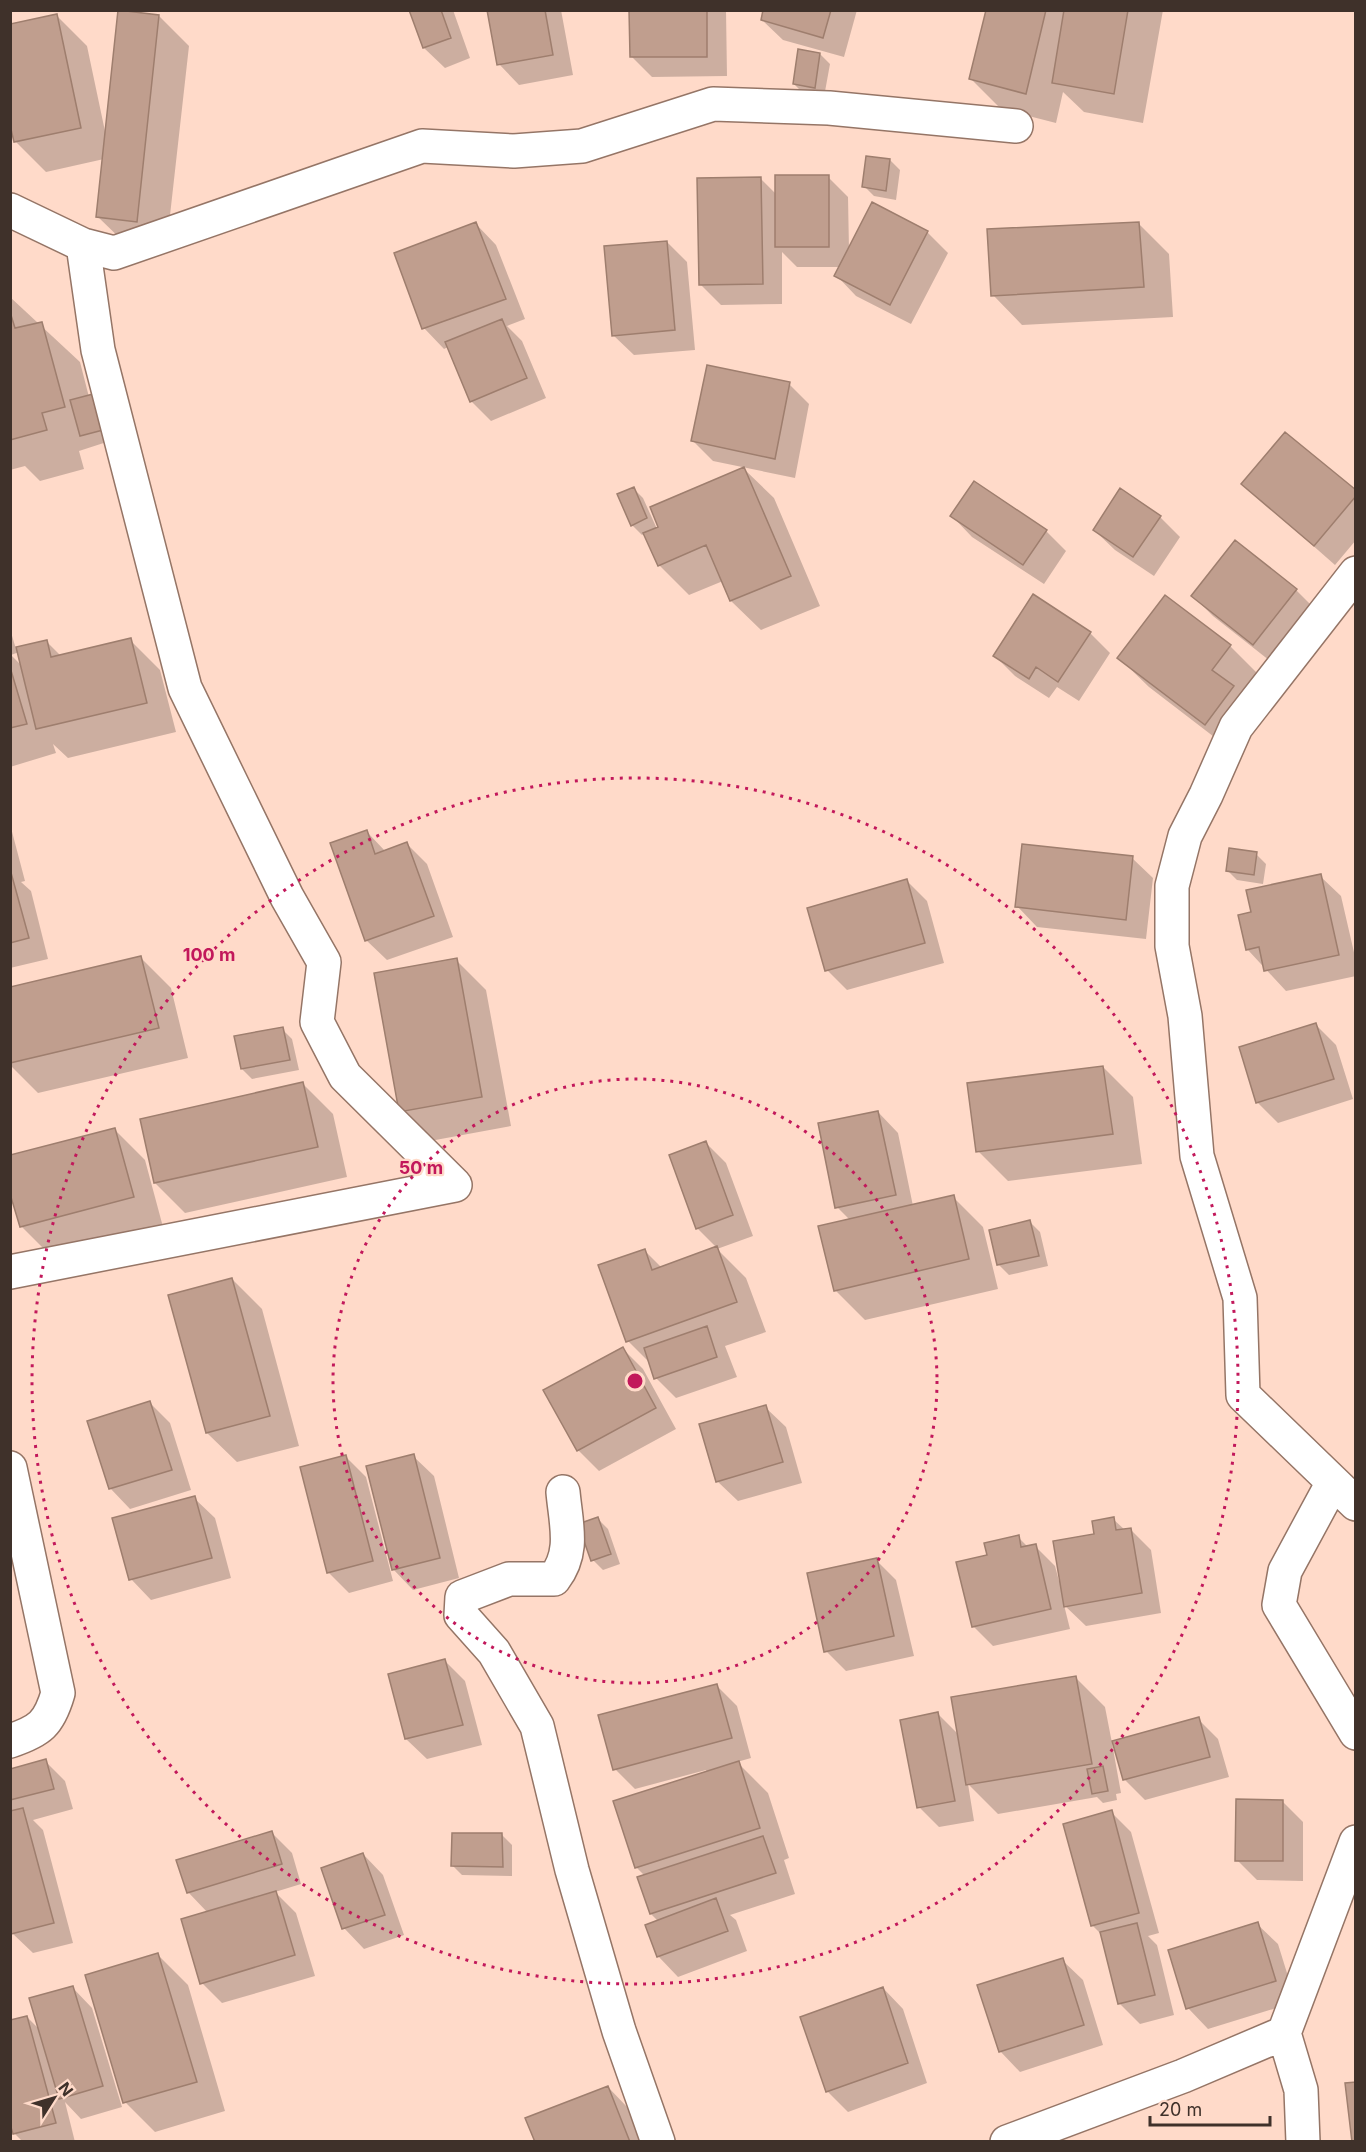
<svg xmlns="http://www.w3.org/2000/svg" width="1366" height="2152" viewBox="0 0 1366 2152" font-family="Inter,sans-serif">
  <rect width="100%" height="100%" fill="#ffdac9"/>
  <path fill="#0003" fill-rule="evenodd" d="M411 10H453L470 58 445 68 424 48Z
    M489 10H561L573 75 519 85 499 64Z
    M631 10H726L727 76 652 77 632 57Z
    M765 10H857L844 57 783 40 762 20Z
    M988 10H1163L1143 123 1084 112 1063 92 1056 123 1001 109 971 79Z
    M57 16 87 46 106 136 159 16 189 46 166 251 128 246 98 217 104 159 46 172 16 142Z
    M820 54 830 64 824 97 804 94 794 84Z
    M890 160 900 170 896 200 874 196 864 186Z
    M828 177 848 197 849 250 873 204 927 232 948 253 911 324 856 296 836 275 840 267H797L782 252V304L721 305 700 284 761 179 776 194Z
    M476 224 496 245 525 319 507 326 522 341 546 398 491 421 471 401 448 347 444 349 424 328Z
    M1139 224 1169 254 1173 317 1022 325 993 295Z
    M667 242 687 262 695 350 634 355 613 335Z
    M10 297 80 362 89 397 116 439 79 451 84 469 40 481 25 466 10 470Z
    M789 384 809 404 795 478 713 461 693 441Z
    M744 469 774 498 820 606 761 630 731 601 723 581 689 595 659 565 645 533 642 535 632 525 633 488 643 498 657 529Z
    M1243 484 1356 492V540L1335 565Z
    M952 516 1046 531 1066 551 1044 584 972 537Z
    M1160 517 1180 537 1154 576 1115 550 1094 530Z
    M1236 542 1296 590 1317 611 1274 664 1213 616 1193 596Z
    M10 629 16 649 46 641 61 656 130 640 160 670 176 732 68 758 53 744 56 753 10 767ZM19 652 22 666 11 655Z
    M1090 633 1110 653 1079 701 1057 687 1049 698 1015 676 995 656Z
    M1230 646 1260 676 1235 753 1149 687 1119 658Z
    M10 824 25 881 21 882 31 891 48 959 10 968Z
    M367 832 386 852 407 844 427 864 453 937 387 960 366 940Z
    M1256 854 1266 864 1263 884 1237 880 1227 870Z
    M1132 858 1153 878 1146 939 1037 927 1017 906Z
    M1320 876 1341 896 1356 961V976L1286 991 1248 950Z
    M907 881 927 901 944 963 847 990 827 970Z
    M141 958 171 988 188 1058 38 1093 10 1065V989Z
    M456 960 486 990 511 1126 430 1141 400 1111Z
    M1316 1025 1336 1045 1353 1099 1278 1123 1257 1102Z
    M282 1029 292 1039 299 1070 252 1079 242 1069Z
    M1103 1067 1133 1097 1142 1164 1008 1181 978 1151Z
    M303 1084 333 1114 347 1177 185 1213 155 1183Z
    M878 1112 898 1133 913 1206 953 1197 983 1227 998 1289 865 1320 835 1290 850 1220 837 1207Z
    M115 1130 145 1160 163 1227 51 1256 21 1226Z
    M706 1143 726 1163 753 1236 717 1249 746 1278 766 1332 725 1346 737 1377 676 1398 656 1378 651 1364 628 1341 644 1250 662 1268 717 1248 697 1228Z
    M1030 1222 1040 1232 1048 1266 1009 1275 999 1265Z
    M232 1279 262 1309 299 1446 237 1462 207 1433Z
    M623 1349 643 1369 676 1429 599 1471 578 1450 545 1391Z
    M150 1403 170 1423 191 1490 130 1509 110 1488Z
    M765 1407 786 1427 802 1483 738 1501 717 1481Z
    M345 1456 366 1477 393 1581 349 1593 328 1572Z
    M413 1456 434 1476 459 1578 413 1590 393 1569Z
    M194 1498 215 1518 231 1578 151 1600 131 1579Z
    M598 1519 608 1529 620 1564 603 1570 593 1560 580 1525Z
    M1113 1519 1125 1530 1130 1529 1151 1550 1161 1613 1086 1626 1064 1605 1070 1629 993 1646 973 1626 989 1556 1018 1537 1028 1547 1035 1546 1055 1566 1059 1581H1061Z
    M876 1560 896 1580 914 1656 846 1671 826 1651Z
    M445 1661 465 1681 482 1745 427 1759 406 1739Z
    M1075 1677 1105 1707 1112 1743 1198 1719 1218 1739 1229 1777 1145 1800 1124 1779 1114 1743H1112L1121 1793 1116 1794 1117 1800 1103 1803 1097 1797 998 1814 968 1784 974 1821 939 1827 919 1807 938 1714 959 1735Z
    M716 1685 737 1706 751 1758 737 1762 768 1793 789 1858 784 1860 795 1894 730 1915 736 1920 747 1951 678 1977 658 1956V1921L651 1914 645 1876 636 1867 707 1773 706 1770 635 1789 615 1769Z
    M45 1761 65 1781 73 1809 33 1820 43 1830 73 1943 33 1953 12 1933 10 1926V1770Z
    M1283 1802 1303 1822V1881L1257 1880 1237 1860Z
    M1111 1812 1131 1832 1159 1933 1148 1936 1157 1945 1174 2015 1140 2024 1119 2003 1103 1936 1092 1925Z
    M272 1833 292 1853 301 1884 275 1892 296 1913 315 1976 222 2003 202 1983 208 1913 188 1892Z
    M502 1835 512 1845V1876L462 1875 452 1865Z
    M363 1854 383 1875 404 1935 364 1949 344 1928Z
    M1257 1924 1278 1944 1296 2002 1208 2029 1188 2008Z
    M158 1955 188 1985 225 2111 155 2132 125 2102Z
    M1062 1960 1083 1980 1103 2045 1020 2072 1000 2051Z
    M72 1987 92 2008 122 2107 81 2119 65 2102 75 2142H23L15 2134 10 2119 27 2017 41 2031Z
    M883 1988 903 2009 927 2083 848 2112 827 2091Z
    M608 2087 628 2108 641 2142H536Z"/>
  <path fill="#c09e8e" stroke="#9e7e6e" stroke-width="1.5" d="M118 10 159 15 137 222 96 217Z
    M409 10H441L451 38 423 48Z
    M487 10H545L553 55 497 65Z
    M629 10H707V57H630Z
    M763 10H831L823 38 761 20Z
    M986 10H1046L1026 94 969 79Z
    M1064 10H1128L1114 94 1052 83Z
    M57 14 81 128 14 142 10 125V24Z
    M798 49 820 53 815 88 793 84Z
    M866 156 890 159 886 191 862 187Z
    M775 175H829V247H775Z
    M761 177 763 284 699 285 697 178Z
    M872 202 928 231 890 305 834 276Z
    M476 222 506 299 422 329 394 253Z
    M1139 222 1144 287 991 296 987 229Z
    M667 241 675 330 612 336 604 246Z
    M10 312 15 328 42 322 65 407 42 413 47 430 10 440Z
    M502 319 527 378 470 402 445 342Z
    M707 365 790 382 775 459 691 441Z
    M97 393 107 429 80 436 70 400Z
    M1285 432 1356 490V496L1314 546 1241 484Z
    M744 467 791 576 730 601 706 545 658 566 643 533 658 527 650 507Z
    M974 481 1047 530 1023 565 950 516Z
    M634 487 647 518 631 526 617 494Z
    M1120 488 1161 516 1133 557 1093 530Z
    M1235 540 1297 589 1253 645 1191 596Z
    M1033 594 1091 632 1058 682 1036 667 1029 679 993 656Z
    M1165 595 1231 645 1212 670 1234 686 1205 725 1117 658Z
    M131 638 147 703 36 729 16 647 47 640 51 657Z
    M10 667 27 724 10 728Z
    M367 830 375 854 407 842 434 916 365 941 330 843Z
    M1022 844 1133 856 1126 920 1015 907Z
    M1229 848 1257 852 1254 875 1226 871Z
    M10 869 29 938 10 943Z
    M1321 874 1339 955 1264 971 1259 947 1246 950 1238 915 1251 912 1246 890Z
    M907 879 925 943 825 971 807 908Z
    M141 956 159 1028 10 1063V987Z
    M457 958 482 1097 399 1112 374 973Z
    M1316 1023 1334 1079 1256 1103 1239 1047Z
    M283 1027 290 1060 241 1069 234 1036Z
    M1103 1066 1113 1134 976 1152 967 1083Z
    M303 1082 318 1147 154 1183 140 1119Z
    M878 1111 896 1195 835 1208 818 1123Z
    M115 1128 134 1197 20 1227 10 1194V1155Z
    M706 1141 733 1215 696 1229 669 1155Z
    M954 1195 969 1259 834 1291 818 1226Z
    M1030 1220 1039 1256 997 1265 989 1230Z
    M717 1246 737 1302 626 1342 598 1265 645 1249 652 1270Z
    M232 1278 270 1416 206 1433 168 1295Z
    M707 1326 717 1357 654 1379 644 1348Z
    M623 1347 656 1408 577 1451 543 1390Z
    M150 1401 172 1470 109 1489 87 1421Z
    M766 1405 783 1462 716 1482 699 1424Z
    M414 1454 440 1558 392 1570 366 1466Z
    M346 1455 373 1561 327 1573 300 1467Z
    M195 1496 212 1558 129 1580 112 1518Z
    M598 1517 611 1554 591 1561 578 1524Z
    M1114 1517 1116 1530 1131 1528 1142 1593 1064 1607 1053 1541 1094 1534 1092 1521Z
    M1019 1535 1021 1547 1036 1544 1051 1609 972 1627 956 1562 987 1555 984 1543Z
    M877 1558 894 1636 824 1652 807 1573Z
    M445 1659 463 1725 405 1739 388 1674Z
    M1076 1676 1092 1764 966 1785 951 1697Z
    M717 1684 732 1738 613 1770 598 1715Z
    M938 1712 955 1801 917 1808 900 1720Z
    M1199 1717 1210 1757 1123 1780 1112 1741Z
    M46 1759 54 1789 10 1800V1769Z
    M739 1761 760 1828 635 1868 613 1801Z
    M1103 1766 1108 1791 1092 1794 1087 1769Z
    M1236 1799 1283 1800V1861H1235Z
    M23 1808 54 1923 11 1934 10 1811Z
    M1112 1810 1139 1913 1091 1926 1063 1824Z
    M272 1831 282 1864 187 1893 176 1860Z
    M452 1833H502L503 1867 451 1866Z
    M763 1836 776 1873 650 1914 637 1877Z
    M363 1853 385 1915 342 1929 321 1868Z
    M276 1891 295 1955 200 1984 181 1919Z
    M716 1898 728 1931 657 1957 645 1925Z
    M1258 1922 1276 1981 1186 2009 1168 1950Z
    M1137 1923 1155 1995 1118 2004 1100 1932Z
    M158 1953 197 2082 123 2103 85 1975Z
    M1063 1958 1084 2025 999 2052 977 1985Z
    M73 1986 103 2086 59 2099 29 1998Z
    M883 1987 908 2063 826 2092 800 2017Z
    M27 2016 56 2123 13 2134 10 2124V2020Z
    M1356 2082V2142H1352L1345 2083Z
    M608 2086 630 2142H535L525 2118Z"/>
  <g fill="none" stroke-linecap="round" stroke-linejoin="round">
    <g stroke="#957566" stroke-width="36">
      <path id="minor" d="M10 210 83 245 114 253 422 146 514 151 582 146 713 104 829 108 1016 126
        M1356 573 1236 727 1206 795 1185 836 1172 886V946L1185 1016 1197 1156 1240 1298 1243 1395 1356 1504
        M10 1272 455 1185 345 1076 317 1022 324 962 287 897 185 688 98 350 83 245
        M10 1468 58 1693C49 1724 40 1731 10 1741
        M1332 1484 1285 1571 1279 1605 1356 1733
        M563 1492C566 1525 575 1552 554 1579H509L462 1597 461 1615 494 1652 537 1726 572 1870 619 2031 658 2142
        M1007 2142 1183 2076 1284 2033
        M1303 2142 1301 2090 1284 2033 1356 1842"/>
    </g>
    <use href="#minor" stroke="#fff" stroke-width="33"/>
  </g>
  <g fill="none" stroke="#c2185b" stroke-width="3" stroke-dasharray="3 6">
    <circle cx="635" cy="1381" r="302"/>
    <circle cx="635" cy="1381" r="603"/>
  </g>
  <circle cx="635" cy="1381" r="9" fill="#c2185b" stroke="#ffdac9" stroke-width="3"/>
  <g font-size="18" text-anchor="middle" font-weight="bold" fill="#c2185b" stroke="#ffdac9" stroke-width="4.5" stroke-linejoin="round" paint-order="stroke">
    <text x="209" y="961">100 m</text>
    <text x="421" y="1174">50 m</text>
  </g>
  <rect width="1366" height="2152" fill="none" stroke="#3f312a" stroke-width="24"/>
  <g transform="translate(54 2098) rotate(53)" stroke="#ffdac9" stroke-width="4.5" paint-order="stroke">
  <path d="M0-4.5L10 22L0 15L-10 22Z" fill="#3f312a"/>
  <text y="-9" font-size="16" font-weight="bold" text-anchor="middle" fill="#3f312a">N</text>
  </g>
  <path d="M1150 2116v9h120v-9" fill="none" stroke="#3f312a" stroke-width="3"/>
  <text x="1159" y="2116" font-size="18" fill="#3f312a" stroke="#ffdac9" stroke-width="4.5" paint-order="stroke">20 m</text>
</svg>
